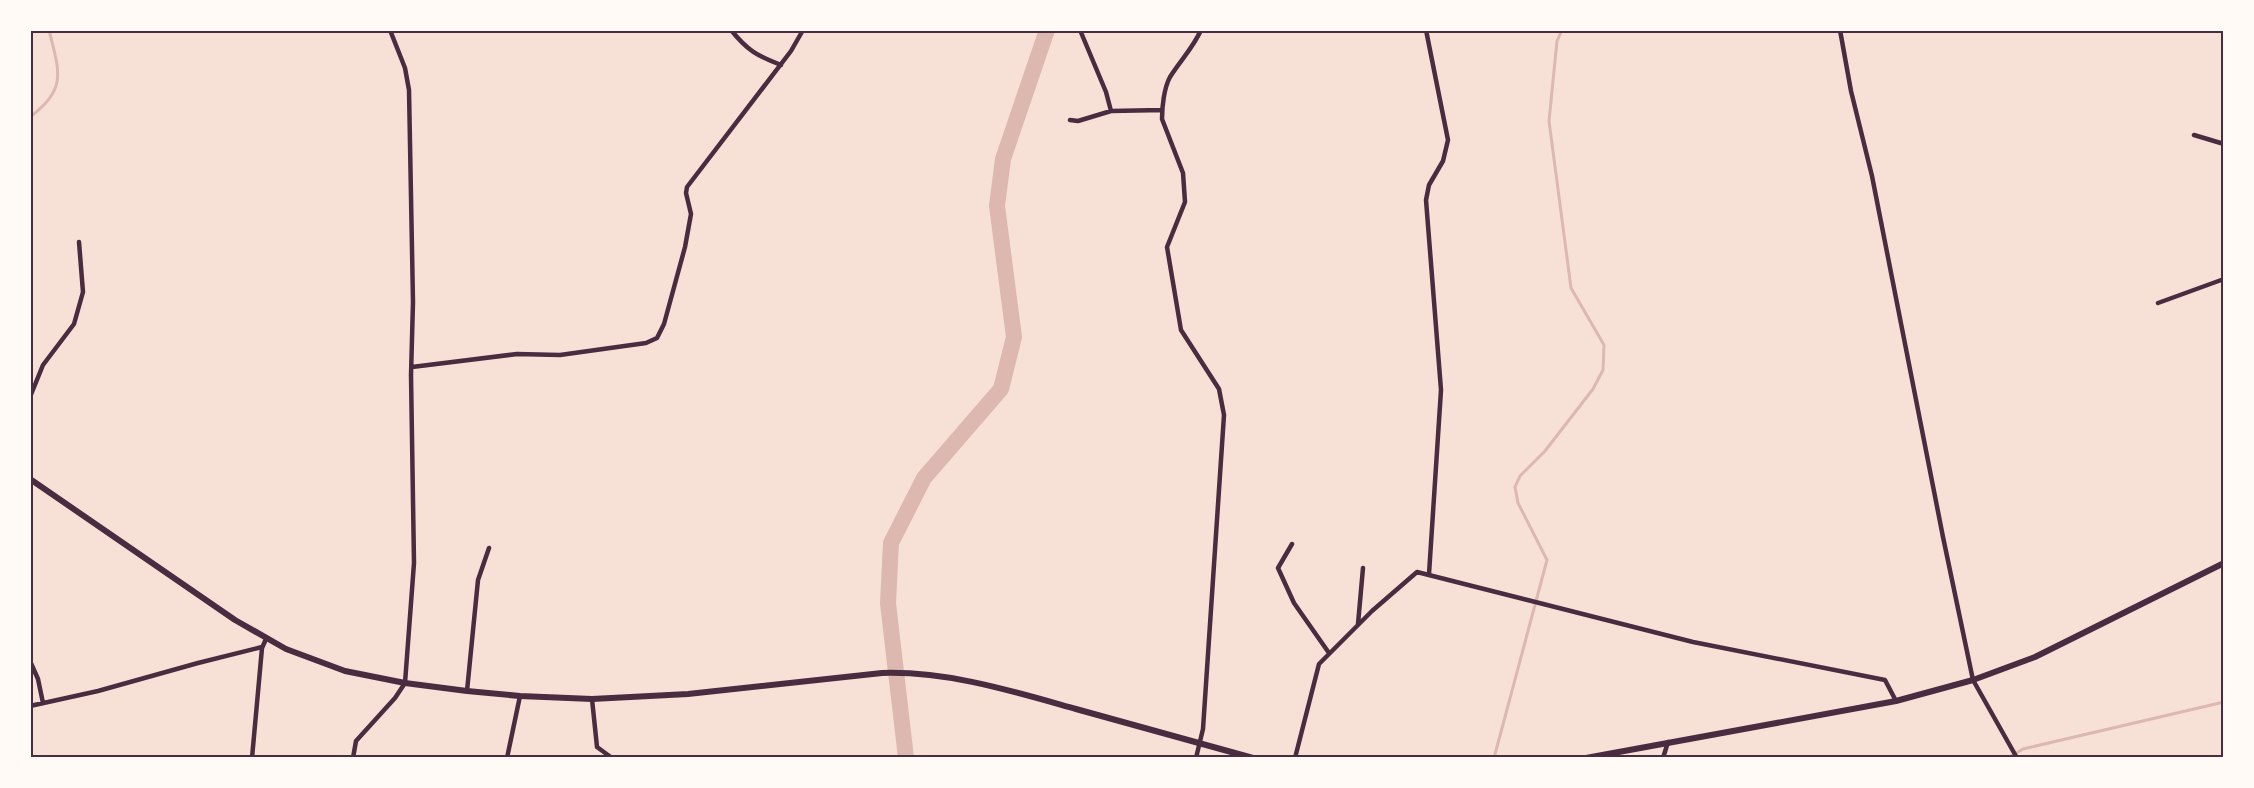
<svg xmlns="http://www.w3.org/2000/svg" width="2254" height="788" viewBox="0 0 2254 788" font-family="Figtree,sans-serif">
  <rect width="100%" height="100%" fill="#f7e1d7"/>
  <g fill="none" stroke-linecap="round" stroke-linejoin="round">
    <path stroke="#dcb8b0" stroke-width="3" d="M30 117C68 89 59 71 49 30
      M1494 758 1547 560 1518 503 1515 487 1520 476 1545 451 1593 389 1603 370 1604 345 1571 288 1549 121 1557 41 1562 30
      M2008 758 2023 749 2224 702"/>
    <path stroke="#dcb8b0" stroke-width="16" d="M906 758 888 603 891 543 924 478 1001 389 1014 337 997 206 1003 159 1047 30"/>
    <path stroke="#4a2c40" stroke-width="4.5" d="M731 30C747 50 757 56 781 65
      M1080 30 1106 92 1111 111
      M1426 30 1448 140 1443 161 1429 185 1426 200 1441 390 1429 574
      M1840 30 1851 91 1872 176 1943 537 1973 680 2017 758
      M1070 120 1078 121 1111 111 1162 110
      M2194 135 2224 144
      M2158 303 2224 279
      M412 367 517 354 560 355 646 343 657 338 664 324 685 247 691 214 686 193 687 187 791 51 803 30
      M30 397 43 365 74 324 83 292 79 242
      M1292 544 1278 568 1294 603 1329 653
      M1358 624 1363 568
      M30 661 38 679 43 703
      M467 691 478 580 489 548
      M592 699 597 747 612 758
      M30 706 98 691 198 663 262 647
      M252 758 262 648 266 639
      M353 758 356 741 395 698 405 683 414 563 411 375 413 302 409 90 405 68 390 30
      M507 758 520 696
      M1196 758 1203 729 1224 415 1219 389 1181 330 1167 247 1185 202 1183 173 1162 119C1162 107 1164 88 1170 77 1180 61 1193 48 1201 30
      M1295 758 1319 664 1372 611 1417 572 1693 642 1885 680 1896 701
      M1663 758 1668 742"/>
    <path stroke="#4a2c40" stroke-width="6" d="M30 479 235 620 286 649 345 671 405 683 467 691 520 696 592 699 688 694 882 673C948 671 1012 691 1076 709 1135 725 1194 742 1253 758
      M1586 758 1896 701 1973 680 2035 657 2224 563"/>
  </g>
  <rect width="2254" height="788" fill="none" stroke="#fffaf5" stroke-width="63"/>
  <rect x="32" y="32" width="2190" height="724" fill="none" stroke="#4a2c40" stroke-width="2"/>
</svg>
